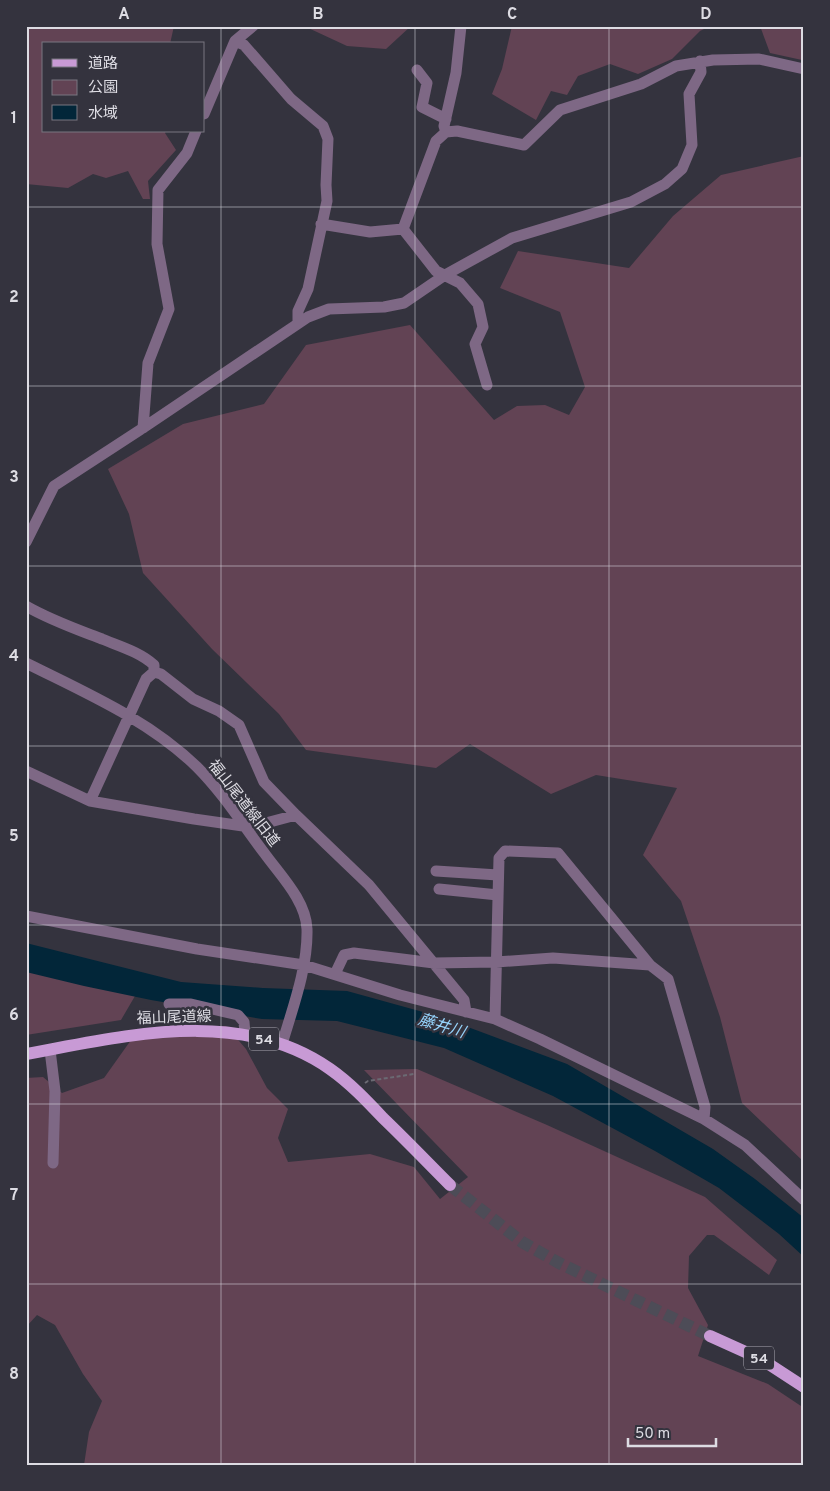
<svg xmlns="http://www.w3.org/2000/svg" width="830" height="1491" viewBox="0 0 830 1491" font-family="Overpass,'Noto Sans JP',sans-serif">
  <rect width="100%" height="100%" fill="#34333e"/>
  <path fill="#624354" d="M26 26H174L170 44H44V131H166L165 133 176 150 148 181 150 199H143L128 171 106 178 93 174 68 188 26 184Z
    M304 26H411L386 49 347 46Z
    M512 26H710L700 31 672 59 638 74 610 64 578 76 567 95 551 91 536 120 492 94 502 69Z
    M760 26H804V59L802 60 770 53Z
    M804 156V1162L742 1103 720 1017 681 901 643 855 677 788 596 775 551 794 470 744 436 768 306 750 279 714 212 649 143 573 129 514 108 469 183 424 264 404 306 345 410 325 494 420 517 406 545 405 569 415 585 387 560 312 500 288 518 251 629 268 673 216 721 175Z
    M26 969 142 984 121 1020 26 1035Z
    M226 1026 246 1049 267 1088 288 1109 278 1138 288 1162 370 1154 414 1167 440 1199 468 1177 364 1070 417 1069 547 1125 705 1197 777 1260 769 1275 714 1235H707L689 1256 688 1288 708 1325 698 1356 768 1384 804 1408V1465H84L89 1432 102 1401 83 1374 55 1325 37 1315 26 1327V1078L43 1077 62 1093 104 1078 131 1040 152 1033Z"/>
  <path fill="#022639" d="M26 943 181 982 263 988 347 991 441 1017 567 1064 713 1149 755 1179 804 1218V1257L779 1234 719 1188 655 1151 553 1096 444 1048 337 1021 262 1019 151 1000 84 986 26 972Z"/>
  <g fill="none" stroke-linecap="round" stroke-linejoin="round">
    <path stroke="#4d4c57" stroke-width="12" stroke-dasharray="12 6" stroke-linecap="butt" d="M450 1185 522 1242 559 1263 710 1336"/>
    <path stroke="#6b6a73" stroke-width="2" stroke-dasharray="4 2.5" stroke-linecap="butt" d="M365 1083 368 1081 414 1074"/>
    <path stroke="#7e6885" stroke-width="11" d="M235 41 244 45 291 99 323 126 328 139 326 185 327 201 308 289 298 311V323
      M417 70 427 83 422 107 446 119
      M204 114 235 41 253 26
      M446 132 444 126 456 73 461 26
      M321 224 370 232 403 229 436 141 446 132 457 131 524 145 560 110 641 84 676 66 713 60 759 59 804 69
      M403 229 436 271 460 283 478 304 483 327 475 344 487 385
      M143 428 148 363 169 309 157 244 158 190 187 153 196 131
      M26 542 54 486 143 428 308 317 329 309 384 307 404 303 445 275 512 238 631 202 665 184 682 169 692 145 689 94 701 72 700 61
      M26 606C50 620 76 629 102 639 119 646 140 652 154 665V672
      M26 663C86 693 149 720 197 767 223 793 243 825 265 854 281 876 306 901 307 929 308 967 293 1007 282 1044
      M26 771 90 801 194 819 243 826H255L296 815
      M90 801 146 679 154 672 161 674 193 699 219 711 239 725 264 782 296 815 369 885 464 1000 466 1012
      M436 871 498 875
      M439 889 498 895
      M26 916 197 949 304 965 400 995 495 1019 540 1039 704 1119 745 1145 804 1200
      M335 974 344 955 354 953 434 963 496 962 553 958 650 965
      M169 1004H191L238 1015 244 1022 245 1034
      M495 1019 499 858 505 851 558 853 650 965 668 979 705 1107 704 1119
      M50 1050 55 1091 53 1163"/>
    <path stroke="#c89ad5" stroke-width="12" d="M26 1054C126 1036 240 1006 330 1069 350 1083 367 1101 383 1118 406 1140 428 1163 450 1185
      M710 1336 761 1359 804 1387"/>
  </g>
  <path fill="none" stroke="#dddce3" stroke-width="1" stroke-opacity="0.55" d="M221 26V1465M415 26V1465M609 26V1465M26 207H804M26 386H804M26 566H804M26 746H804M26 925H804M26 1104H804M26 1284H804"/>
  <g text-anchor="middle" stroke-width="5" stroke-linejoin="round" paint-order="stroke">
    <g fill="#34333e" stroke="#aaa9b2" stroke-width="1">
      <rect x="249" y="1027.5" width="30" height="23" rx="4"/>
      <rect x="744" y="1346.5" width="30" height="23" rx="4"/>
    </g>
    <g font-size="14" font-weight="bold" fill="#dddce3">
      <text x="264" y="1044">54</text>
      <text x="759" y="1363">54</text>
    </g>
    <g font-size="15" fill="#dddce3" stroke="#34333e">
      <text transform="translate(244 803) rotate(52)" y="5">福山尾道線旧道</text>
      <text transform="translate(174 1017) rotate(-2)" y="5">福山尾道線</text>
    </g>
    <g font-size="16" font-style="italic" fill="#95d2fa" stroke="#34333e">
      <text transform="translate(442 1025) rotate(17)" y="6">藤井川</text>
    </g>
  </g>
  <rect width="830" height="1491" fill="none" stroke="#34333e" stroke-width="55"/>
  <rect x="42" y="42" width="162" height="90" fill="#34333e" stroke="#787780"/>
  <rect x="52" y="59" width="25" height="8" fill="#c89ad5" stroke="#787780"/>
  <text x="88" y="68" font-size="15" fill="#dddce3">道路</text>
  <rect x="52" y="80" width="25" height="15" fill="#624354" stroke="#787780"/>
  <text x="88" y="92" font-size="15" fill="#dddce3">公園</text>
  <rect x="52" y="105" width="25" height="15" fill="#022639" stroke="#787780"/>
  <text x="88" y="118" font-size="15" fill="#dddce3">水域</text>
  <path d="M628 1438v8h88v-8" fill="none" stroke="#dddce3" stroke-width="2.5"/>
  <text x="635" y="1438" font-size="15" fill="#dddce3" stroke="#34333e" stroke-width="4" paint-order="stroke">50 m</text>
  <rect x="28" y="28" width="774" height="1436" fill="none" stroke="#dddce3" stroke-width="2"/>
  <g font-size="16" text-anchor="middle" font-weight="bold" fill="#dddce3">
    <text x="124" y="19">A</text>
    <text x="318" y="19">B</text>
    <text x="512" y="19">C</text>
    <text x="706" y="19">D</text>
    <text x="14" y="123">1</text>
    <text x="14" y="302">2</text>
    <text x="14" y="482">3</text>
    <text x="14" y="661">4</text>
    <text x="14" y="841">5</text>
    <text x="14" y="1020">6</text>
    <text x="14" y="1200">7</text>
    <text x="14" y="1379">8</text>
  </g>
</svg>
